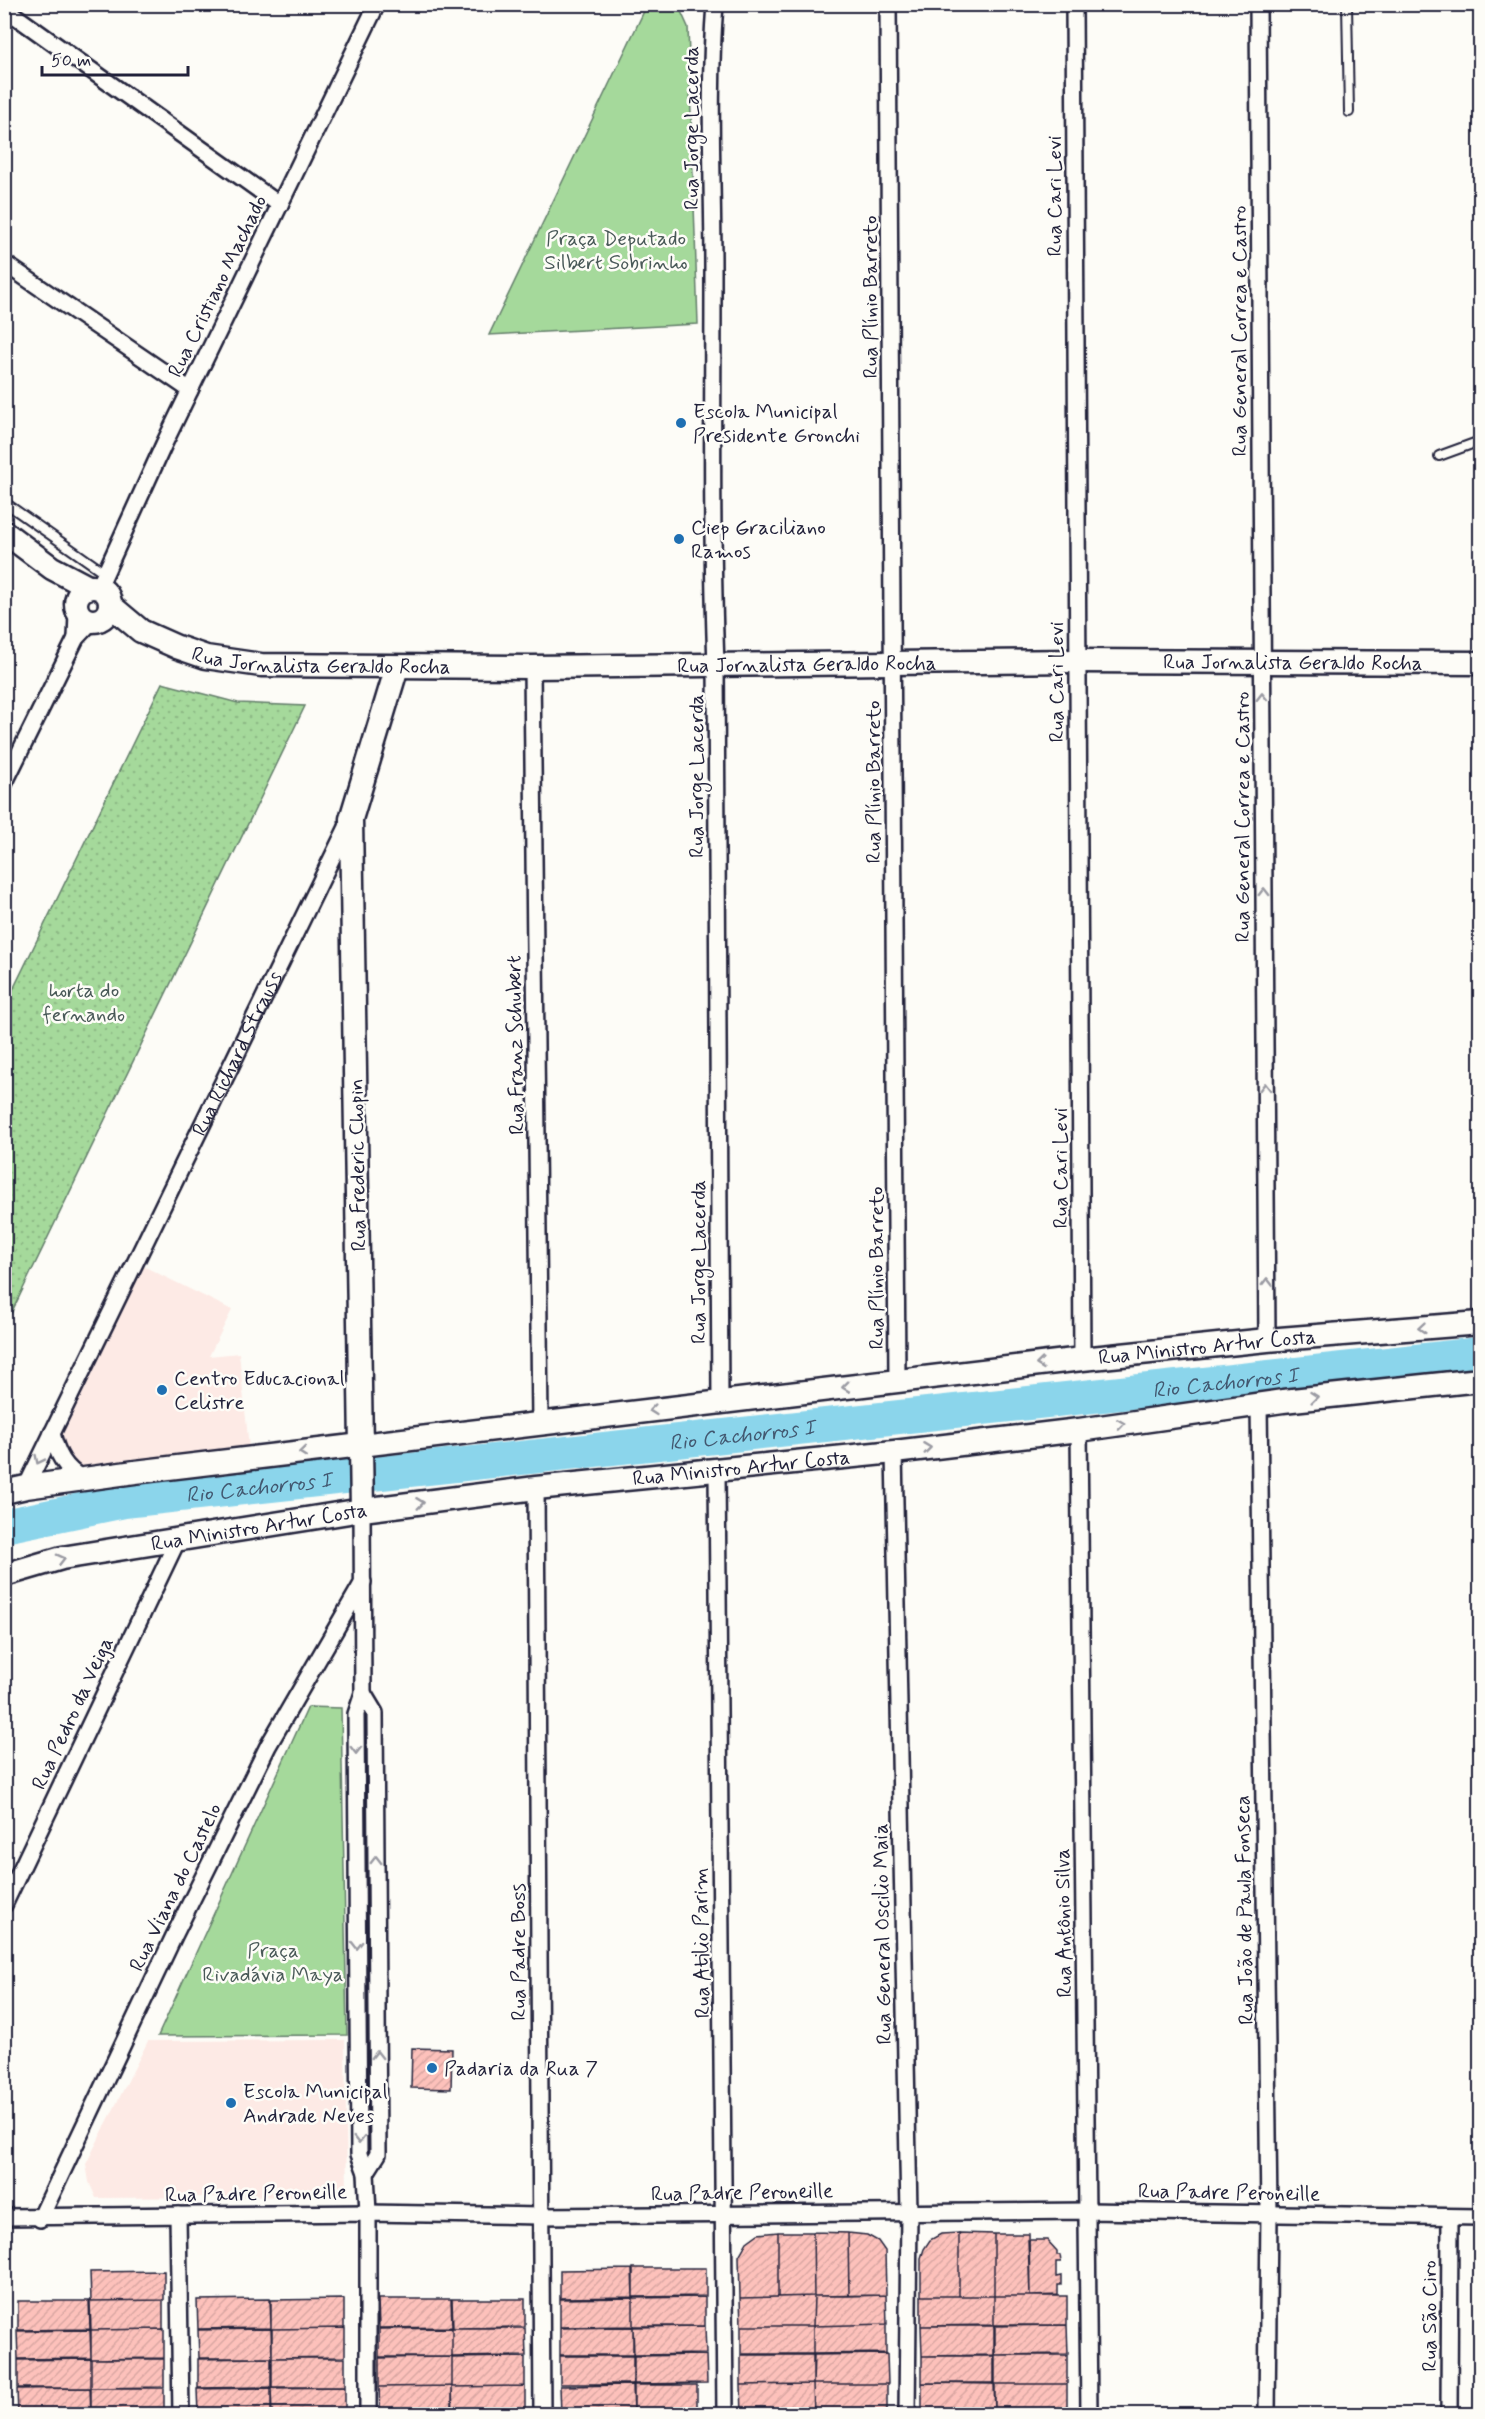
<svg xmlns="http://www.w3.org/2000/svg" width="1485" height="2419" viewBox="0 0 1485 2419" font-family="Mynerve,sans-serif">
  <defs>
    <pattern id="garden-dots" width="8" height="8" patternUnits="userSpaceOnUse" patternTransform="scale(1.5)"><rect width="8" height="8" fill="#a5d99b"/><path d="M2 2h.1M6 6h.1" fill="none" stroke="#8eba86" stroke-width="1.8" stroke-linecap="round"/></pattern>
    <pattern id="building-hatch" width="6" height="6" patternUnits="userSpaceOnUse" patternTransform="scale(1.5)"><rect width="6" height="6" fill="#fdc1bb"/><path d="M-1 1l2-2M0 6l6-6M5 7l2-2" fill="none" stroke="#d9a6a2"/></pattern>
  </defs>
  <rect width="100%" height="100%" fill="#fdfcf7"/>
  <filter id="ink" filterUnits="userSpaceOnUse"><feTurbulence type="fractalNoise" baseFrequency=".0167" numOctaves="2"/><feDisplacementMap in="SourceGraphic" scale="12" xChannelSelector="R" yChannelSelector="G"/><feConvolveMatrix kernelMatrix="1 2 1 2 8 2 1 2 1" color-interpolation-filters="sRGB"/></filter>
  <g filter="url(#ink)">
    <path fill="#fdeae5" d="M143 1266 232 1310 209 1356 239 1353 250 1457 95 1473 80 1467 67 1452 62 1436 65 1423Z
      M345 2040 347 2196 96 2198 89 2182 86 2164 148 2041Z"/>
    <path fill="#a5d99b" stroke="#647e6b" stroke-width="1.5" d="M647 5H678L688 27 698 324 489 335Z
      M308 1707 341 1708 347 2035 158 2036Z"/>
    <path fill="url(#garden-dots)" stroke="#647e6b" stroke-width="1.5" d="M162 683 238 703 305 706 5 1326V1006Z"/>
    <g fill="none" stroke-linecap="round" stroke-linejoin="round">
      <path stroke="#8bd5eb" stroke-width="34" id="s1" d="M4 1526 124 1501 1480 1354"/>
    </g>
    <path fill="url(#building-hatch)" stroke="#22223b" stroke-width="1.5" d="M412 2048 452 2049 451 2089 411 2088Z
      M778 2232H813L814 2296 778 2297Z
      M778 2232V2297L740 2298 739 2256 747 2242 758 2234Z
      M813 2232 848 2233 849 2296H814Z
      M848 2233 867 2235 878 2241 885 2251 886 2295 849 2296Z
      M959 2233V2296H921V2258L924 2249 930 2240 941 2234Z
      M959 2233 994 2234V2296H959Z
      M994 2234H1029L1030 2296H994Z
      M1028 2240H1047L1057 2251V2255H1060L1061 2262H1056V2277L1061 2276V2285H1058V2295L1030 2296Z
      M633 2268H706V2296L633 2297Z
      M632 2269 633 2297 560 2298V2270Z
      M164 2271V2300L91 2301 90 2272Z
      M886 2295 887 2324 813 2326 814 2296Z
      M814 2296 813 2326H741L740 2298Z
      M921 2296H994V2325L921 2326Z
      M994 2296H1067V2325H994Z
      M705 2297V2326H633V2298Z
      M633 2298V2326L560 2327V2299Z
      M270 2299 271 2328 198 2329 197 2300Z
      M344 2299V2328L271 2329V2300Z
      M378 2299H451L452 2327 379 2328Z
      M452 2299H525V2327L453 2328Z
      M163 2300V2329L91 2330 90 2301Z
      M18 2301H89L90 2329 18 2330Z
      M886 2324V2353L813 2354V2326Z
      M1067 2325 1068 2354 995 2355V2326Z
      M705 2326 706 2354 634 2355 633 2327Z
      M741 2326H813V2354H741Z
      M921 2326H994V2355L922 2356Z
      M633 2327V2355H560V2328Z
      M345 2328V2357L272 2358V2329Z
      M452 2328H525L526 2356 452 2357Z
      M452 2328V2357H379V2329Z
      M164 2329V2358L91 2359V2330Z
      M271 2329 272 2358H199L198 2330Z
      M90 2330 91 2358 18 2359 17 2331Z
      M887 2354 888 2384H813L814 2355Z
      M706 2355 707 2383 634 2384V2356Z
      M741 2355H813V2384L741 2385Z
      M995 2355H1067V2384H995Z
      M560 2356H633V2384H560Z
      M922 2356H994V2383H922Z
      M452 2357V2386L379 2387V2358Z
      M525 2357V2386L452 2387V2358Z
      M271 2358V2387L198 2388V2359Z
      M272 2358H345V2387H272Z
      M91 2359H164V2387L91 2388Z
      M91 2359V2388H18V2360Z
      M922 2383 994 2384 995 2412H922Z
      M813 2384H887V2413H814Z
      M813 2384 814 2413 742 2414 741 2385Z
      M995 2384H1067V2412H995Z
      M633 2385 634 2414H561L560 2386Z
      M634 2385H697V2412L634 2413Z
      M452 2386V2414H380L379 2387Z
      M525 2386V2414H453L452 2387Z
      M345 2387V2414H272L271 2388Z
      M90 2388 91 2414H18L17 2389Z
      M91 2388H164V2414H91Z
      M271 2388V2414H198L197 2389Z
      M994 2412V2414H922V2413Z
      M995 2412H1067V2414H995Z
      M814 2413V2414H742Z
      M887 2413V2414H814Z"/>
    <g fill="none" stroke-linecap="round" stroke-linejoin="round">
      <g stroke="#22223b" stroke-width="12">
        <path id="lane" d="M1347 4 1349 112
          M1439 456 1480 441
          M4 502 105 573"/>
      </g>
      <g stroke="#22223b" stroke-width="20">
        <g id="street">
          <path d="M715 4C708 93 713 180 713 269 713 401 711 533 716 665L720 1403"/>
          <path d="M888 4 897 1380"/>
          <path d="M1074 4 1082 1359"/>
          <path d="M1258 4 1267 1340"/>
          <path d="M4 8 280 205"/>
          <path d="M4 263 190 390"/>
          <path d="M99 587 164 444 377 4"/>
          <path d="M76 638 77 613"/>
          <path d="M532 667 540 1423"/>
          <path d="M4 784 76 638 91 622"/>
          <path d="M1259 1404 1269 2213 1267 2414"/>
          <path d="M1079 1430 1089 2414"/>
          <path d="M52 1433C57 1454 64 1468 83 1479"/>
          <path d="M894 1452 909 2212 907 2414"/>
          <path d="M717 1472 725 2414"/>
          <path id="s2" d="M26 1487 349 823"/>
          <path d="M536 1488 542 2414"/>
          <path d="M362 1510 363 1693 356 1714 359 2154 366 2173 368 2213V2414"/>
          <path d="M363 1693 375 1713 378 2154 366 2173"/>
          <path d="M4 1905 178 1539"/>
          <path d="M178 2215 181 2414"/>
          <path d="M4 2217 368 2213 540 2216 1087 2211 1480 2217"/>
          <path d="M40 2219 174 1936 268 1746 363 1582"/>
          <path d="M1449 2414 1450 2217"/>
        </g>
      </g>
      <g stroke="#22223b" stroke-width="27">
        <g id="secondary">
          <path d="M4 532 52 568 88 587"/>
          <circle cx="93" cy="604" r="17"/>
          <path id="s3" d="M110 605 141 631 177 647 206 657 261 665 532 667 1077 661 1480 663"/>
          <path id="s4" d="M4 1492 26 1487 135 1472 1082 1359 1267 1340 1480 1323"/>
          <path d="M362 1510 351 819 397 667"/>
          <path id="s5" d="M4 1575 62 1558 362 1510 536 1488 894 1452 1079 1430 1283 1401 1480 1380"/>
        </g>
      </g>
      <use href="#lane" stroke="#fdfcf7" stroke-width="8"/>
      <use href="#street" stroke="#fdfcf7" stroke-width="15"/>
      <use href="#secondary" stroke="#fdfcf7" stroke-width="22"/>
    </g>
    <defs><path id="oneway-chevron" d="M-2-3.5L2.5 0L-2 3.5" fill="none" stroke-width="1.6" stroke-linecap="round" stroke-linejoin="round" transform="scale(1.5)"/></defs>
    <g stroke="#9a9aa2">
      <use href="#oneway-chevron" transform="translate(1262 697) rotate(-90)"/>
      <use href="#oneway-chevron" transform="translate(1264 892) rotate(-90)"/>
      <use href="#oneway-chevron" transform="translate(1265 1087) rotate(-90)"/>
      <use href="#oneway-chevron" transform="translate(1267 1282) rotate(-90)"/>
      <use href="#oneway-chevron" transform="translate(1422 1328) rotate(175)"/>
      <use href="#oneway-chevron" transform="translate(1040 1364) rotate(174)"/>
      <use href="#oneway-chevron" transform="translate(846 1387) rotate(173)"/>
      <use href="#oneway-chevron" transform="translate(1314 1397) rotate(-6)"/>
      <use href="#oneway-chevron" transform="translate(653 1410) rotate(174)"/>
      <use href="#oneway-chevron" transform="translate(1121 1424) rotate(-8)"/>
      <use href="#oneway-chevron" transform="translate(927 1448) rotate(-7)"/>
      <use href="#oneway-chevron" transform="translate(303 1452) rotate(174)"/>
      <use href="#oneway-chevron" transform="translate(39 1460) rotate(116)"/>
      <use href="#oneway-chevron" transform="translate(420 1503) rotate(-7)"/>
      <use href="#oneway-chevron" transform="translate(61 1559) rotate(-14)"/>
      <use href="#oneway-chevron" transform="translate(356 1750) rotate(90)"/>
      <use href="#oneway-chevron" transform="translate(376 1860) rotate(-90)"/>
      <use href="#oneway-chevron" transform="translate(357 1945) rotate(90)"/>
      <use href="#oneway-chevron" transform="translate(377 2055) rotate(-90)"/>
      <use href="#oneway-chevron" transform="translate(359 2140) rotate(90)"/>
    </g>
  </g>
  <g fill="#1f6fb2" stroke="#fdfcf7" stroke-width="2">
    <circle cx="681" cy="423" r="6"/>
    <circle cx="679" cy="539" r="6"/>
    <circle cx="162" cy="1390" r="6"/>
    <circle cx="432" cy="2068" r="6"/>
    <circle cx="231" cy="2103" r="6"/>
  </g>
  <g text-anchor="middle" stroke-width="5" stroke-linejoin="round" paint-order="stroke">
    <g font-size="21" fill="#22223b" stroke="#fdfcf7">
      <text transform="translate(691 128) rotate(-90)" y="7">Rua Jorge Lacerda</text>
      <text transform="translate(1054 196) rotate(-90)" y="7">Rua Cari Levi</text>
      <text transform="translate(217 286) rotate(-64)" y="7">Rua Cristiano Machado</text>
      <text transform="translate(870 297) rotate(-90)" y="7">Rua Plínio Barreto</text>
      <text transform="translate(1239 331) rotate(-90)" y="7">Rua General Correa e Castro</text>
      <text dy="7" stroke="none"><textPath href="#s3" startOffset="226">Rua Jornalista Geraldo Rocha</textPath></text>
      <text dy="7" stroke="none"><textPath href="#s3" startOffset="1198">Rua Jornalista Geraldo Rocha</textPath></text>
      <text dy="7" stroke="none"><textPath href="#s3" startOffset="712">Rua Jornalista Geraldo Rocha</textPath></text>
      <text transform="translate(1056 682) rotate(-90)" y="7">Rua Cari Levi</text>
      <text transform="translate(696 776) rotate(-90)" y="7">Rua Jorge Lacerda</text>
      <text transform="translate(873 782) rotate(-90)" y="7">Rua Plínio Barreto</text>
      <text transform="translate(1242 817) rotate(-90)" y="7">Rua General Correa e Castro</text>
      <text transform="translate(515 1045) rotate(-91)" y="7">Rua Franz Schubert</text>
      <text dy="7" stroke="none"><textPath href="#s2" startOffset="482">Rua Richard Strauss</textPath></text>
      <text transform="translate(357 1165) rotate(-91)" y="7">Rua Frederic Chopin</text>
      <text transform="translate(1060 1168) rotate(-90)" y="7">Rua Cari Levi</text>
      <text transform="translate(698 1262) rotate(-90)" y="7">Rua Jorge Lacerda</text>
      <text transform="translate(876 1268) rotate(-90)" y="7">Rua Plínio Barreto</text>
      <text dy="7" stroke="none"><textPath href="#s4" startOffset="1212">Rua Ministro Artur Costa</textPath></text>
      <text dy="7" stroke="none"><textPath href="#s5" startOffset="746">Rua Ministro Artur Costa</textPath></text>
      <text dy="7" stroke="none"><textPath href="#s5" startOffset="260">Rua Ministro Artur Costa</textPath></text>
      <text transform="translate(72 1713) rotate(-65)" y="7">Rua Pedro da Veiga</text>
      <text transform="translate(175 1887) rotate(-64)" y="7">Rua Viana do Castelo</text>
      <text transform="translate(1244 1910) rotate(-91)" y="7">Rua João de Paula Fonseca</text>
      <text transform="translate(1063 1923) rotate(-91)" y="7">Rua Antônio Silva</text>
      <text transform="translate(882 1934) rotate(-91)" y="7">Rua General Oscilio Maia</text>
      <text transform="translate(701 1943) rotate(-91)" y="7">Rua Atilio Parim</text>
      <text transform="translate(518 1952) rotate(-90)" y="7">Rua Padre Boss</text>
      <text transform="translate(742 2192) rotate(-1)" y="7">Rua Padre Peroneille</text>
      <text transform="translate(1229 2192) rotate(1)" y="7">Rua Padre Peroneille</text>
      <text transform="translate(256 2193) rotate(-1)" y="7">Rua Padre Peroneille</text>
      <text transform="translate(1429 2316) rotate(-90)" y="7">Rua São Ciro</text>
    </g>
    <g font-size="21" fill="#495958" stroke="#fdfcf7">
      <text x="616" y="245">Praça Deputado<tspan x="616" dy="24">Silbert Sobrinho</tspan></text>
      <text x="84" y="997">horta do<tspan x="84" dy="24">fernando</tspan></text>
      <text x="273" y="1957">Praça<tspan x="273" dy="24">Rivadávia Maya</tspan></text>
    </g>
    <g font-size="21" fill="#22223b" stroke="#fdfcf7" text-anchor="start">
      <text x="693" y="418">Escola Municipal<tspan x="693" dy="24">Presidente Gronchi</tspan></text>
      <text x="691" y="534">Ciep Graciliano<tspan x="691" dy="24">Ramos</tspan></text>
      <text x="174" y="1385">Centro Educacional<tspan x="174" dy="24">Celistre</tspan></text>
      <text x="444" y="2075">Padaria da Rua 7</text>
      <text x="243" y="2098">Escola Municipal<tspan x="243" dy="24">Andrade Neves</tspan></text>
    </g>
    <g font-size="22" font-style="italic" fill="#425870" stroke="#fdfcf7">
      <text dy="8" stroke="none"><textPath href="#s1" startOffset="1230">Rio Cachorros I</textPath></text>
      <text dy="8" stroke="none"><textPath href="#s1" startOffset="744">Rio Cachorros I</textPath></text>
      <text dy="8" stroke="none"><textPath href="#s1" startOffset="258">Rio Cachorros I</textPath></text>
    </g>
  </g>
  <rect width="1485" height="2419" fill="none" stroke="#fdfcf7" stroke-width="24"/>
  <rect x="12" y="12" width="1461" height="2395" fill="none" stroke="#22223b" stroke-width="2" filter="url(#ink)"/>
  <path d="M42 66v9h146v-9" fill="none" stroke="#22223b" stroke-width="3"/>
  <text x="51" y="66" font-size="18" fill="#22223b" stroke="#fdfcf7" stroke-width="4.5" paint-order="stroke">50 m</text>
</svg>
